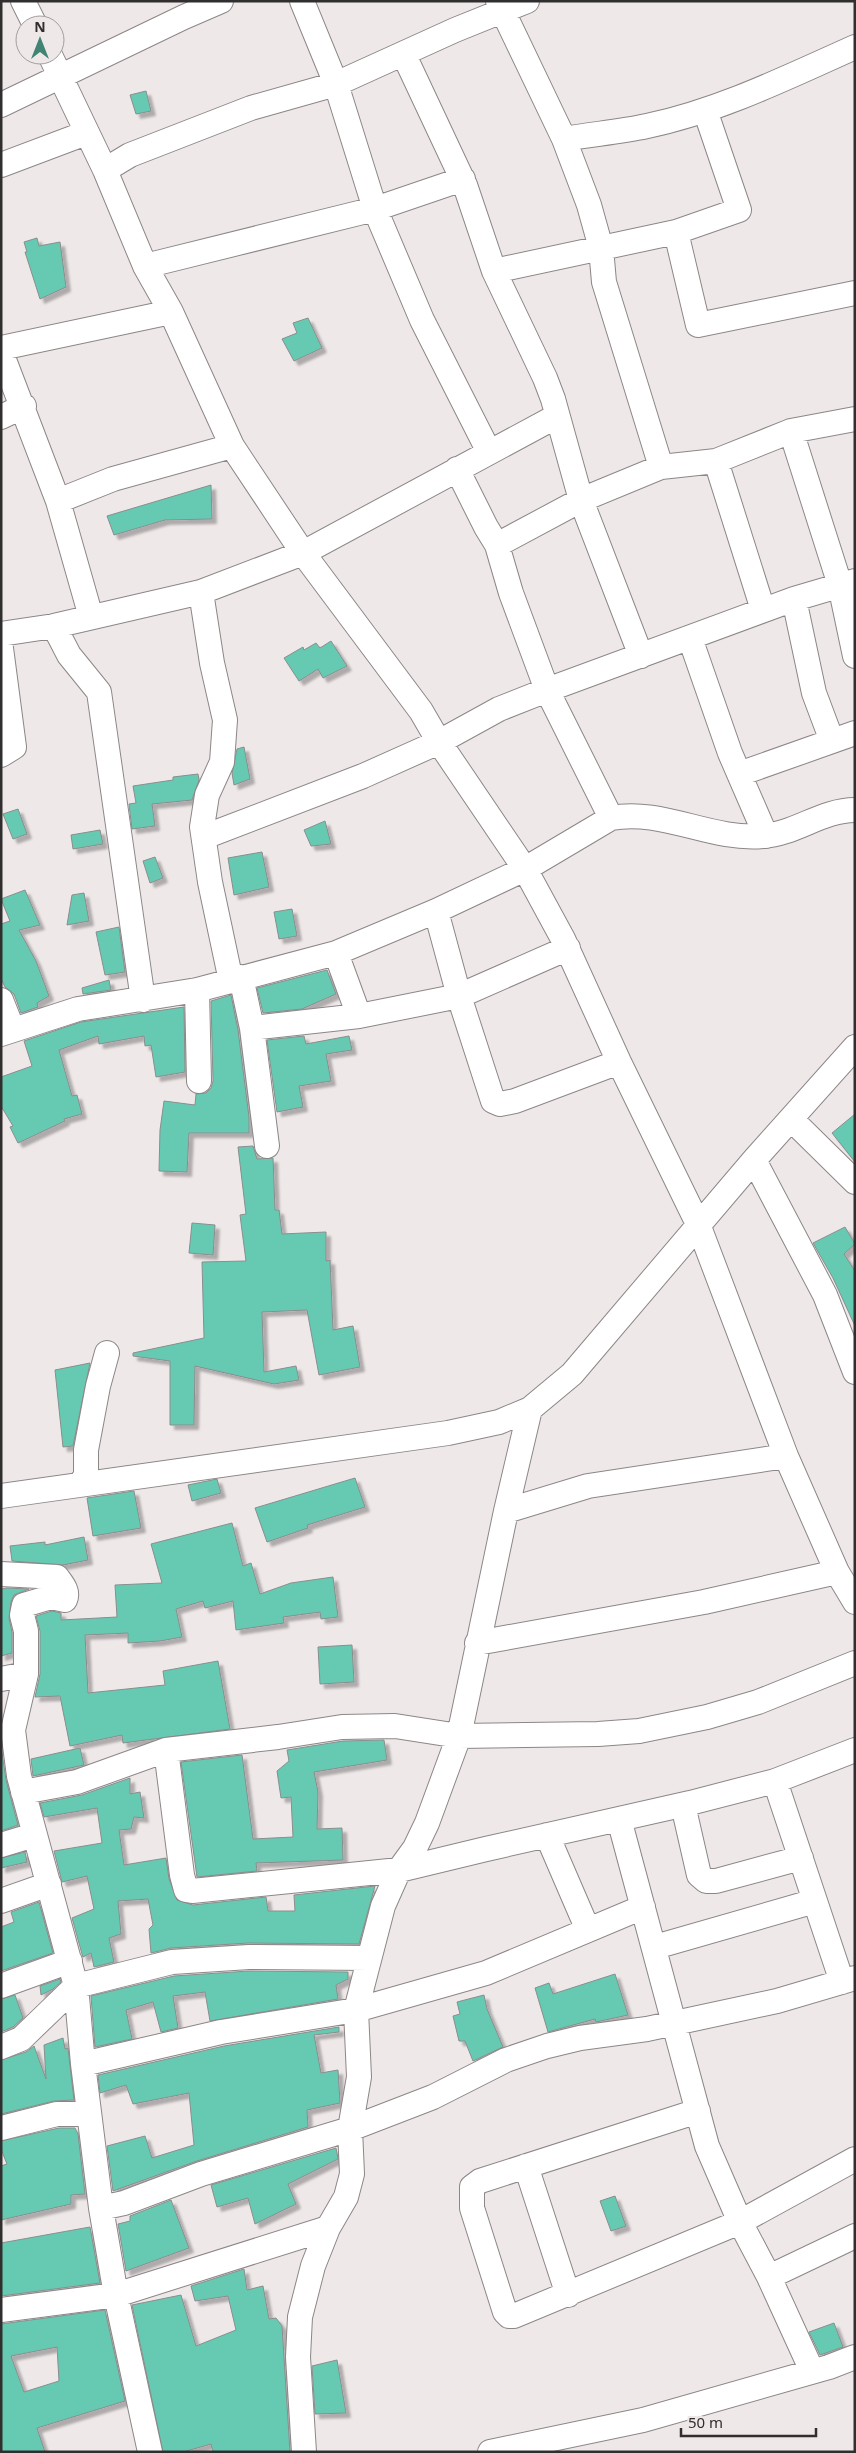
<svg xmlns="http://www.w3.org/2000/svg" width="856" height="2453" viewBox="0 0 856 2453" font-family="'Noto Sans',sans-serif">
  <defs>
    <filter id="shadow"><feDropShadow dx="4.5" dy="4.5" stdDeviation="1" flood-color="#0004"/></filter>
  </defs>
  <rect width="100%" height="100%" fill="#efe8e9"/>
  <path fill="#66cab3" stroke="#888e8c" fill-rule="evenodd" filter="url(#shadow)" d="M146 91 151 111 136 114 130 95Z
    M37 238 39 246 60 242 66 287 40 299 25 252H27L24 242Z
    M308 318 322 348 294 361 282 339 297 333 293 323Z
    M211 485 212 519 165 520 114 535 107 516Z
    M331 641 347 666 323 678 318 669 299 681 284 658 303 647 304 650 316 643 320 648Z
    M244 747 250 779 234 785 232 773 237 749Z
    M198 774 199 780 192 800 152 804 155 826 132 829 129 804 136 803 133 786 173 780V777Z
    M18 809 27 834 13 839 3 814Z
    M325 821 331 844 311 846 304 830Z
    M100 830 103 844 73 849 71 835Z
    M262 852 269 887 234 895 228 858Z
    M155 857 163 878 150 883 143 861Z
    M25 890 40 925 19 930 36 961 49 996 37 1003 38 1007 21 1013 14 994 5 987 1 979V924L10 921 1 899Z
    M84 893 89 921 67 925 72 895Z
    M292 909 297 936 279 939 274 912Z
    M119 927 125 972 105 975 96 932Z
    M327 970 336 994 302 1009 263 1013 257 988Z
    M109 980 111 990 83 994 82 988Z
    M231 995 238 1030 249 1117V1133H189L187 1172 159 1171 160 1130 164 1101 195 1105 196 1094 206 1093 211 1088 213 1081 211 1001Z
    M184 1007 185 1072 156 1077 151 1045 145 1046 144 1036 99 1044 98 1036 59 1050 72 1096 77 1095 82 1114 64 1119 65 1121 18 1143 10 1127 13 1126 1 1106V1077L32 1066 24 1041 81 1022Z
    M304 1036 306 1044 349 1036 352 1050 326 1054 331 1081 299 1086 303 1107 277 1112 267 1040Z
    M855 1114V1162L832 1133Z
    M253 1146 257 1159 273 1158 275 1210H279L282 1234 326 1232V1261L330 1260 333 1330 353 1326 360 1367 319 1375 307 1310 262 1312 264 1372 296 1366 299 1380 274 1384 195 1366 194 1425H170V1361L133 1356V1353L204 1338 202 1262 246 1261 240 1215 246 1214 238 1147Z
    M192 1223 215 1225 213 1255 189 1253Z
    M845 1227 855 1244 844 1254 855 1271V1326L833 1278 813 1243Z
    M90 1363 73 1446 63 1447 55 1370Z
    M355 1478 365 1507 307 1525 308 1528 267 1542 255 1508Z
    M217 1479 221 1493 192 1501 188 1485Z
    M134 1491 141 1528 93 1536 87 1498Z
    M232 1523 243 1566 251 1563 260 1594 291 1583 333 1577 338 1617 321 1619 320 1612 283 1617 284 1623 236 1630 233 1601 205 1608 203 1601 176 1609 182 1637 160 1641 128 1643V1633L85 1635 88 1693 165 1685 163 1671 218 1661 230 1729 123 1743 122 1735 70 1746 60 1696 35 1697 40 1674V1631L36 1616 52 1611 61 1613V1620L117 1617 115 1585 162 1583 151 1544Z
    M84 1537 88 1560 63 1565 12 1561 10 1546 45 1542V1545Z
    M7 1588 29 1589 14 1595 11 1602 9 1618 12 1633V1653L1 1656V1589Z
    M352 1645 354 1682 320 1684 318 1647Z
    M384 1740 387 1760 314 1772 318 1792 317 1829 342 1828 343 1860 256 1863 257 1871 197 1877 181 1762 242 1755 253 1839 293 1837 291 1797 281 1798 277 1771 289 1761 287 1750 343 1741Z
    M1 1746 6 1780 18 1825 1 1831Z
    M80 1748 84 1765 33 1776 31 1759Z
    M130 1778V1794L140 1792 144 1818 134 1817 131 1829 119 1830 124 1865 166 1858 169 1879 177 1900 193 1905 266 1897 268 1911H295L294 1895 375 1886 359 1944 248 1943 171 1948 151 1953 149 1929 153 1925 148 1899 118 1901 121 1934 109 1938 114 1962 94 1967 91 1953 83 1957 82 1954 72 1918 94 1909 87 1876 62 1882 54 1851 102 1843 97 1808 44 1817 40 1803 82 1795Z
    M25 1852 27 1862 1 1868V1858Z
    M39 1902 53 1953 1 1971V1927L14 1922 11 1912Z
    M249 1971 348 1972V1979L336 1985 338 1999 210 2021 205 1992 173 1996 178 2028 161 2032 153 2002 126 2010 132 2039 95 2047 91 1996 174 1976Z
    M615 1974 628 2015 596 2022 595 2019 548 2032 535 1988 549 1983 553 1994Z
    M60 1979 61 1982 53 1989 41 1995 40 1986Z
    M15 1995 23 2018 13 2027 1 2032V1999Z
    M484 1995 487 2009 503 2047 473 2061 465 2041H459L453 2016 460 2014 457 2002Z
    M339 2027V2032L314 2035 321 2073 338 2070 340 2103 307 2110 308 2127 197 2161 113 2191 107 2146 145 2136 152 2158 194 2145 189 2093 133 2104 126 2085 100 2093 98 2075 224 2046Z
    M63 2038 65 2049 68 2048 74 2100 54 2101 1 2114V2060L26 2052 34 2046 46 2079 44 2045Z
    M59 2128H75L78 2134 85 2194 71 2195V2204L1 2220V2166L7 2164 1 2149V2141Z
    M336 2148 338 2159 288 2184 296 2204 255 2224 248 2198 217 2207 211 2185Z
    M615 2196 626 2226 611 2231 600 2201Z
    M171 2200 189 2248 126 2271 118 2224 130 2221V2216Z
    M90 2227 100 2283 1 2296V2243Z
    M244 2269 247 2290 263 2286 269 2319 276 2318 282 2326 290 2452H213L211 2444 183 2452H163L132 2305 181 2295 196 2346 236 2330 228 2296 195 2301 191 2286Z
    M105 2310 125 2401 37 2428 45 2452H1V2324ZM57 2347 59 2381 24 2392 11 2356Z
    M834 2323 843 2347 820 2355 809 2332Z
    M337 2360 346 2413 315 2414 312 2366Z"/>
  <g fill="none" stroke-linecap="round" stroke-linejoin="round">
    <g stroke="#8d8687" stroke-width="26">
      <path id="minor" d="M23 1 35 25
        M302 1 336 84 375 209 422 320 489 452
        M498 1 564 139 589 205 601 248 604 282 661 467
        M50 55 105 170 145 266 171 312 232 446 303 553 421 711 439 742 525 869 563 939 619 1062 698 1224 786 1456 837 1572 855 1602
        M404 55 465 185 494 271 545 378 553 399 581 500 641 656
        M1 105 184 17 221 1
        M564 139C592 134 620 132 647 126 719 111 788 77 855 47
        M1 165 86 133
        M105 170 130 155 251 108 336 84 455 30 527 1
        M676 232 698 325 855 293
        M145 266 375 209 463 179
        M494 271 676 232 739 210 705 110
        M1 348 171 312
        M1 352 58 501 91 617
        M1 417 24 406
        M791 431 840 585 855 656
        M716 461 763 610
        M457 469 486 527 497 545 511 593 547 690 611 818
        M58 501 113 479 232 446
        M497 545 581 500 661 467 716 461 791 431 855 419
        M201 592 212 663 225 720 222 762 207 795 202 827 210 882 231 981
        M794 599 814 693 832 741
        M54 626 69 655 99 692 143 1000
        M1 634 54 626 201 592 303 553 557 416
        M690 638 730 753 766 836
        M1 648 14 747 1 755
        M739 774 855 733
        M204 837 363 776 439 742 499 709 547 690 794 599 855 581
        M436 911 459 996 493 1101 500 1104 515 1101 619 1062
        M336 953 359 1016
        M241 977 252 1028 267 1146
        M197 990 199 1081
        M1 1000 13 1030
        M252 1028 359 1016 459 996 568 948
        M1 1034 78 1009 197 990 336 953 436 911 525 869 611 818C662 808 711 841 763 836 795 834 822 810 855 810
        M791 1119 855 1182
        M754 1160 825 1295 855 1372
        M79 1485 86 1476V1450L98 1386 107 1353
        M1 1496 448 1433 499 1422 530 1409 572 1374 754 1160 855 1047
        M506 1511 588 1486 786 1456
        M1 1574 57 1577C62 1584 69 1591 65 1600L51 1597 24 1605 22 1615 26 1631V1674L13 1730 19 1776 76 1986 83 2064 101 2208 116 2295 150 2452
        M477 1643 704 1602 837 1572
        M1 1679 26 1674
        M166 1750 182 1875 186 1890 192 1891 399 1870 486 1849 690 1803 775 1781 855 1750
        M775 1781 842 1982
        M23 1792 77 1782 166 1750 278 1737 342 1727 395 1726 459 1736 598 1734 639 1731 707 1717 758 1702 855 1663
        M683 1805 699 1875 706 1881H716L801 1858
        M619 1819 707 2146 740 2222 769 2277 812 2371
        M547 1835 588 1930
        M1 1845 34 1835
        M1 1901 49 1884
        M655 1947 815 1901
        M1 1986 70 1961
        M1 2047 21 2039 76 1986 172 1962 249 1957 369 1958
        M83 2064 221 2032 356 2010 486 1973 643 1907
        M698 2111 480 2181 472 2187V2208L505 2312 509 2316H514L740 2222 855 2159
        M1 2128 57 2114H89
        M526 2166 568 2295
        M101 2208 124 2203 201 2174 350 2129 433 2097 506 2060 547 2046 580 2038 647 2029 777 2001 855 1978
        M769 2277 855 2236
        M1 2310 116 2295 328 2228
        M304 2452 298 2357 300 2317 313 2266 328 2228 346 2197 352 2174 350 2129 359 2077 356 2010 383 1906 399 1870 415 1848 427 1823 459 1736 506 1511 530 1409
        M490 2452 643 2420 829 2367 855 2357"/>
    </g>
    <use href="#minor" stroke="#fff" stroke-width="24"/>
  </g>
  <rect width="856" height="2453" fill="none" stroke="#302e2e" stroke-width="5"/>
  <g transform="translate(40 40)"><circle r="24" fill="#efe8e9" stroke="#a39e9e"/>
  <path d="M0-4L9 19L0 12L-9 19Z" fill="#428474"/>
  <text y="-8" font-size="14" font-weight="bold" text-anchor="middle" fill="#302e2e">N</text>
  </g>
  <path d="M681 2428v8h135v-8" fill="none" stroke="#302e2e" stroke-width="2.5"/>
  <text x="688" y="2428" font-size="15" fill="#302e2e" stroke="#efe8e9" stroke-width="4" paint-order="stroke">50 m</text>
</svg>
